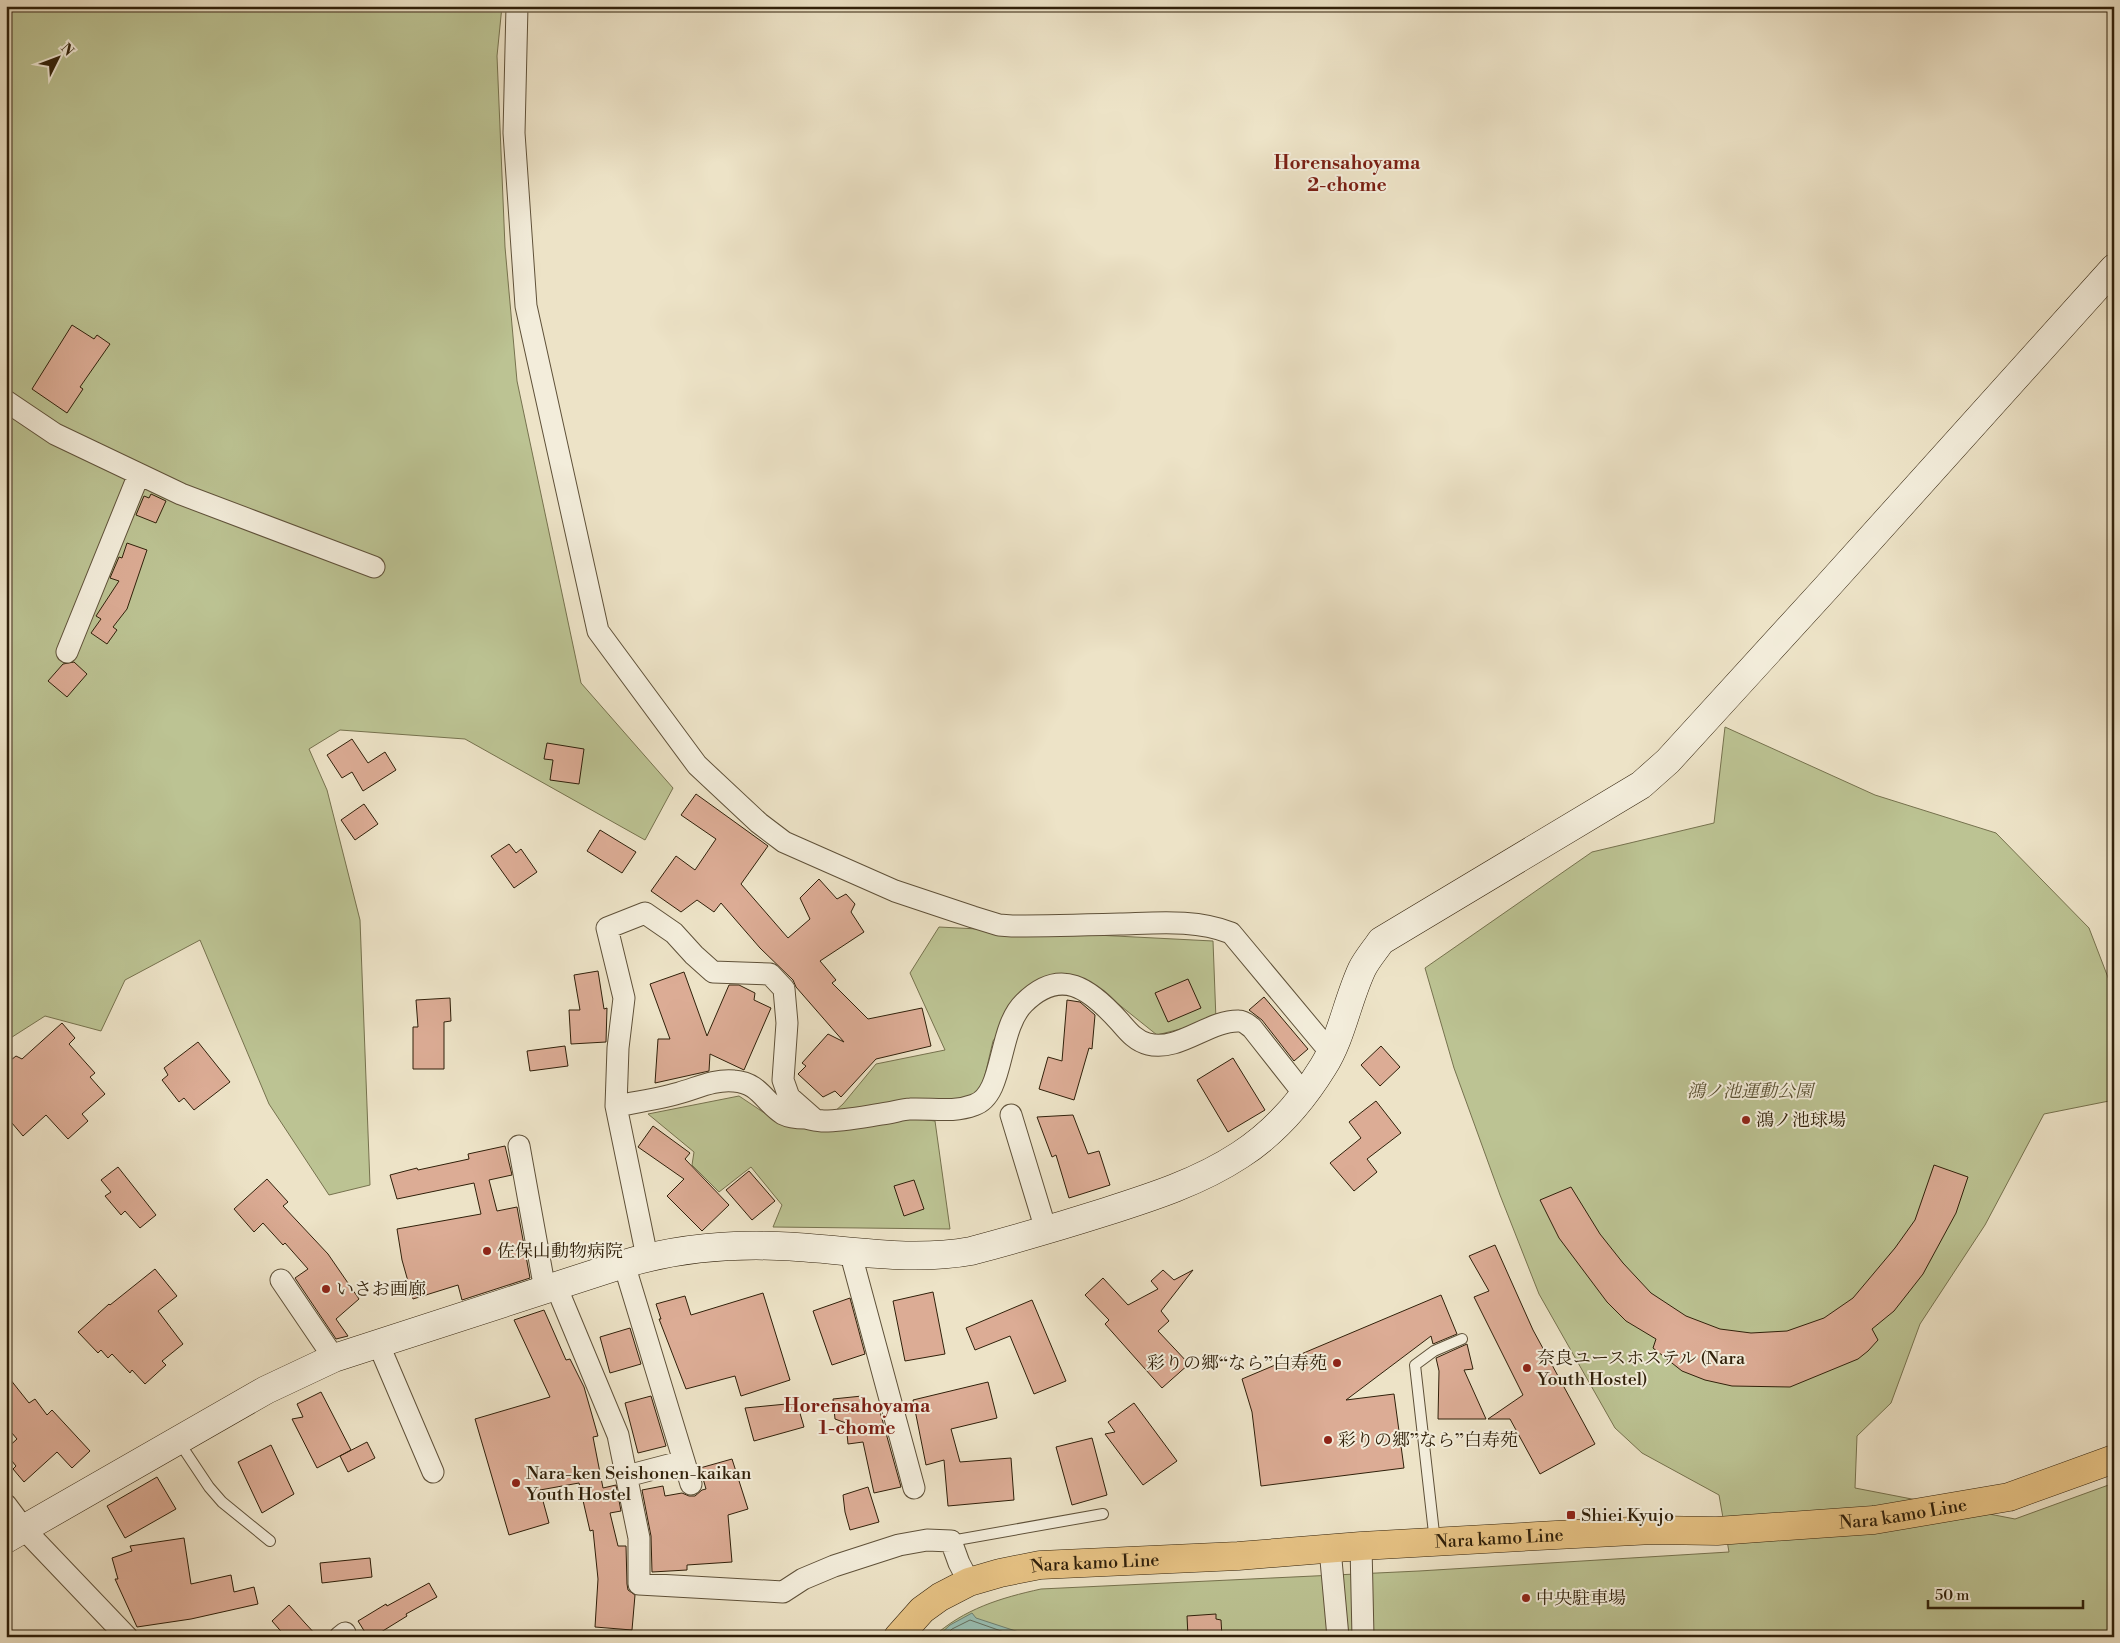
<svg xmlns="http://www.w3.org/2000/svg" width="2120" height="1643" viewBox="0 0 2120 1643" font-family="'Libre Bodoni','Noto Serif JP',serif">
  <rect width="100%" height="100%" fill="#ede3c7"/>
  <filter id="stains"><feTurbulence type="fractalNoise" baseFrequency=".004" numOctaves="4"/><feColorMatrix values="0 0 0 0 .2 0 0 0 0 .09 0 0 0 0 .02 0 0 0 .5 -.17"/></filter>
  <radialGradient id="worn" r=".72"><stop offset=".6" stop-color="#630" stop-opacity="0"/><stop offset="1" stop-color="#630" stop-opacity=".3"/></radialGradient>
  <path fill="#bcc393" stroke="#76724e" d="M6 6H502L497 56 505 247 517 381 581 683 673 788 645 840 465 739 340 730 309 749 327 790 360 920 370 1185 329 1195 269 1104 200 940 125 980 101 1031 45 1016 9 1039H6Z
    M1725 727 1875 795 1996 833 2089 928 2114 993V1100L2044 1114 1985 1225 1920 1324 1891 1403 1857 1436 1855 1488 2015 1519 2114 1483V1637H933C964 1609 1000 1598 1041 1589L1419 1571 1729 1552 1719 1495 1642 1453 1615 1428 1539 1294 1500 1195 1454 1068 1425 968 1592 852 1714 823Z
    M939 927 1213 941 1216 1020 1157 1035 1097 987 1031 985 993 1041 982 1088 974 1098 834 1112 843 1104 876 1064 945 1050 910 973Z
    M739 1096 775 1120 905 1117 935 1121 950 1229 773 1227 782 1205 751 1167 719 1192 692 1165 694 1152 648 1114Z"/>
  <path fill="#99beb2" stroke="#6f7f6f" d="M972 1613 976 1618 1034 1637H937L950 1625Z"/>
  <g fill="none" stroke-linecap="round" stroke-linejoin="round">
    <path stroke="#646f5e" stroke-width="1" d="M944 1637 952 1629 970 1620 1018 1637"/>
  </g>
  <path fill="#dcac95" stroke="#30200a" d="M72 325 94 339 97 335 110 344 80 387 83 389 67 413 32 389Z
    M151 494 166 501 156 523 136 515 144 496 149 498Z
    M127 543 147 550 127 609 113 627 117 630 107 644 91 633 101 619 96 616 119 581 110 578 119 557 122 558Z
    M74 662 87 674 67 697 48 681 63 664Z
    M352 739 368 763 385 752 396 770 363 791 352 772 342 778 327 755Z
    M547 743 584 749 579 784 550 780 553 760 544 759Z
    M696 794 768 846 741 884 788 938 810 919 800 898 819 879 837 899 846 894 855 904 851 912 864 932 820 961 836 980 832 983 868 1019 922 1008 931 1046 876 1059 841 1097 835 1091 823 1097 798 1074 806 1066 802 1063 828 1034 844 1042 796 987 793 980 760 948 721 903 714 912 697 900 681 912 651 891 676 856 695 870 716 839 681 815Z
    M364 804 378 824 355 840 341 820Z
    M600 830 636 852 622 873 587 851Z
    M509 844 516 853 521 849 537 872 514 888 491 856Z
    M598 971 604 1009 607 1008 606 1042 571 1044 569 1010H580L574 975Z
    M684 972 707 1036 729 985H739L755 993 754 1000 771 1008 744 1070 710 1054 709 1071 655 1083 658 1039H670L650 984Z
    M1188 979 1201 1008 1168 1022 1155 993Z
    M1264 997 1308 1049 1294 1061 1262 1020 1249 1010Z
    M450 998 451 1021 444 1022V1069H413V1027H418L416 1000Z
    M1067 1000 1080 1002 1095 1015 1092 1049 1089 1048 1074 1100 1039 1089 1048 1057 1062 1061Z
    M62 1023 75 1038 69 1044 95 1073 90 1077 105 1094 82 1114 88 1121 68 1139 46 1115 23 1136 6 1116V1064L16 1056 22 1059Z
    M198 1042 230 1082 194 1110 184 1098 179 1102 162 1080 168 1075 164 1068Z
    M565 1046 568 1066 530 1071 527 1051Z
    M1381 1046 1400 1067 1380 1086 1361 1065Z
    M1233 1058 1265 1110 1228 1132 1197 1080Z
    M1376 1101 1401 1133 1367 1159 1377 1172 1354 1191 1330 1163 1361 1138 1349 1122Z
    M1073 1115 1088 1154 1099 1151 1110 1185 1069 1198 1056 1155 1052 1157 1037 1117Z
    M653 1126 690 1153 685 1159 729 1205 702 1231 667 1196 684 1179 638 1147Z
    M505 1146 512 1175 489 1180 497 1211 517 1207 530 1278 462 1300 458 1285 413 1299 402 1260 397 1229 481 1214 474 1183 397 1199 390 1175 417 1168 418 1170 469 1159 468 1154Z
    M1934 1165 1968 1177 1956 1213 1923 1274 1894 1311 1872 1329 1878 1340 1868 1351 1858 1359 1790 1387 1732 1386 1705 1380 1682 1371 1653 1348 1656 1339 1626 1321 1607 1302 1559 1238 1540 1200 1571 1187 1600 1234 1623 1263 1651 1293 1686 1316 1720 1329 1751 1333 1787 1331 1824 1318 1853 1298 1895 1248 1915 1220Z
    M118 1167 156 1215 140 1228 125 1211 121 1215 105 1196 111 1192 101 1180Z
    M749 1171 775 1201 752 1220 726 1190Z
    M267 1179 288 1202 283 1206 328 1254 359 1299 336 1319 348 1336 336 1339 295 1278 308 1269 285 1243 283 1245 263 1223 254 1232 234 1209Z
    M914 1180 924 1209 904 1216 894 1186Z
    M1495 1245 1533 1330 1595 1444 1540 1474 1510 1419H1488L1523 1395 1474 1297 1489 1291 1469 1256Z
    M155 1269 177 1296 158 1311 183 1344 162 1361 166 1365 145 1384 132 1370 130 1373 112 1354 108 1358 101 1350 98 1353 78 1332 109 1304 110 1305Z
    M1163 1270 1174 1280 1193 1270 1161 1311 1169 1321 1158 1331 1189 1364 1162 1388 1105 1324 1109 1320 1085 1295 1103 1278 1128 1305 1158 1289 1151 1281Z
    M933 1292 945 1354 905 1361 893 1301Z
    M763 1293 790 1380 741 1396 735 1376 686 1389 659 1319H661L656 1304 685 1296 691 1315Z
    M1441 1295 1457 1334 1433 1344 1431 1336 1346 1400 1394 1394 1404 1468 1261 1486 1252 1412 1242 1379Z
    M850 1298 865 1354 832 1365 813 1311Z
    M1032 1300 1066 1381 1034 1394 1010 1336 975 1350 966 1328Z
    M544 1310 566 1360 570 1359 584 1387 598 1436 593 1437 603 1488 616 1485 621 1511 610 1513 618 1546H626L627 1584 628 1590 635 1595 632 1630 595 1627 598 1579 593 1530 590 1531 579 1483 540 1490 549 1523 509 1535 475 1419 550 1397 514 1320Z
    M630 1328 641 1364 610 1373 600 1337Z
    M1467 1344 1473 1369 1464 1370 1486 1419H1438L1439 1371 1436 1358Z
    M6 1374 29 1403 35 1399 47 1415 52 1410 90 1451 72 1468 57 1452 24 1482 13 1469 16 1466 6 1454V1449L17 1439 6 1426Z
    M988 1382 997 1418 951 1429 960 1462 1011 1458 1014 1500 948 1506 944 1460 926 1465 913 1400Z
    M321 1392 351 1450 317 1468 292 1419 303 1417 297 1404Z
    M651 1396 666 1446 638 1453 625 1403Z
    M862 1396 866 1411 879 1408 901 1487 874 1493 863 1442 848 1444 846 1423 835 1419 833 1399Z
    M797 1403 804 1427 754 1441 745 1408Z
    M1134 1403 1177 1461 1143 1485 1105 1434 1115 1432 1108 1422Z
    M1092 1438 1107 1495 1072 1505 1056 1447Z
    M367 1442 375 1458 348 1472 340 1456Z
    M271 1445 294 1494 262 1513 238 1462Z
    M732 1459 748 1509 728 1515 732 1562 687 1565V1570L652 1572 651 1536 642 1490 663 1486 665 1496 682 1493 689 1496H695L702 1490 706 1489 700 1468Z
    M157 1477 176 1509 125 1538 107 1506Z
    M868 1487 879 1522 850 1530 845 1512 843 1495Z
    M184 1538 191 1584 231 1575 234 1592 254 1587 258 1604 191 1619 137 1627 115 1579H118L112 1558 132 1551 130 1546Z
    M370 1558 372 1577 322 1583 320 1563Z
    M429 1583 437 1597 406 1614 407 1616 373 1637H368L358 1621 386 1604 387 1606Z
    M289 1605 305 1623 318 1637H286L272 1621Z
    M1216 1614V1619L1221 1620 1222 1637H1188L1187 1616Z"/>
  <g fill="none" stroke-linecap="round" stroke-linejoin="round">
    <g stroke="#5f5139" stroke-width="12">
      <path id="lane" d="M185 1451 209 1487 222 1502 270 1541
        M951 1541 1103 1514
        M1435 1542 1415 1365 1434 1351 1462 1339"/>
    </g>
    <g stroke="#5f5139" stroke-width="23">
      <path id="street" d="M517 6 514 133 526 306 598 631 697 765 759 823 784 842 895 891 973 917 999 925 1012 926C1048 926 1084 925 1120 924 1157 923 1196 919 1231 933L1331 1053
        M6 401 55 434 181 494 374 567
        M67 652 139 474
        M616 1106C637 1102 658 1099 679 1093 697 1088 715 1079 734 1081 760 1083 764 1102 783 1114 789 1117 799 1118 805 1118 811 1119 818 1121 824 1121 845 1121 867 1116 888 1113 895 1112 903 1109 910 1109 932 1108 953 1113 974 1105 1005 1095 997 1029 1024 1003 1061 966 1090 989 1119 1021 1127 1030 1135 1041 1148 1044 1179 1052 1209 1020 1239 1021 1244 1021 1248 1025 1252 1028L1304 1094
        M1011 1115 1046 1230
        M519 1146 545 1290
        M850 1251 914 1488
        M647 1257 616 1106 618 1048 624 998 607 928 645 913 674 933 694 955 713 972 770 974 784 989 787 1023 783 1080 789 1097 814 1119
        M624 1264 691 1484
        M281 1280 334 1358
        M556 1286 618 1435 639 1538V1584L783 1592 803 1579 834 1566 899 1545 927 1540 951 1541 959 1563 969 1582
        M378 1343 433 1472
        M627 1476 684 1461
        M6 1505 24 1529 127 1637
        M1361 1546 1363 1637
        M1330 1549 1338 1637
        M340 1637 345 1633"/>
    </g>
    <g stroke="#30200a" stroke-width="29">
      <path id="secondary" d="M6 1539 266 1390 334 1358 624 1264C674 1249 726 1244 778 1246 843 1248 905 1263 971 1251 1016 1239 1061 1226 1105 1212 1152 1197 1199 1182 1240 1155 1274 1133 1302 1101 1323 1067 1342 1037 1347 1001 1362 969 1367 959 1375 950 1381 941L1641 785 1668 761 1826 588 2114 268"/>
    </g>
    <g stroke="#30200a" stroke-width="29">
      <g id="primary">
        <path id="s1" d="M898 1637 922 1610 940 1597 969 1582 1000 1573 1040 1565 1238 1556 1361 1546 1556 1535 1653 1530 1717 1531 1874 1520 2009 1497 2114 1459"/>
      </g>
    </g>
    <use href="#lane" stroke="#f3eddb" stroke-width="10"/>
    <use href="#street" stroke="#f3eddb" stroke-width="21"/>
    <use href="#secondary" stroke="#f3eddb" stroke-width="28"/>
    <use href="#primary" stroke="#e6c284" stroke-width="28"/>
  </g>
  <g fill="#8f2418" stroke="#f3eddb" stroke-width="2">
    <circle cx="1746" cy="1120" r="5"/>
    <circle cx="487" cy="1251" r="5"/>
    <circle cx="326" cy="1289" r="5"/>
    <circle cx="1337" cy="1363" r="5"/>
    <circle cx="1527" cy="1368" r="5"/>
    <circle cx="1328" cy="1440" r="5"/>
    <circle cx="516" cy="1483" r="5"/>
    <rect x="1566" y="1510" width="10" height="10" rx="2.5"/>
    <circle cx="1526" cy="1598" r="5"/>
  </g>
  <g text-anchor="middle" stroke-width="4" stroke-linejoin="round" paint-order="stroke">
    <g font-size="18" font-style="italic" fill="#5a5133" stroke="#f3eddb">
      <text x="1750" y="1097">鴻ノ池運動公園</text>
    </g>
    <g font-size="18" fill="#30200a" stroke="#f3eddb" text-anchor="start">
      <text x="1756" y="1126">鴻ノ池球場</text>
      <text x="497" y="1257">佐保山動物病院</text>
      <text x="336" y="1295">いさお画廊</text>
      <text x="1537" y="1364">奈良ユースホステル (Nara<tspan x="1537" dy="21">Youth Hostel)</tspan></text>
      <text x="1327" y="1369" text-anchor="end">彩りの郷“なら”白寿苑</text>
      <text x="1338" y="1446">彩りの郷”なら”白寿苑</text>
      <text x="526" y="1479">Nara-ken Seishonen-kaikan<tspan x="526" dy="21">Youth Hostel</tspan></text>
      <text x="1581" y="1521">Shiei Kyujo</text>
      <text x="1536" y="1604">中央駐車場</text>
    </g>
    <g font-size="18" fill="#30200a" stroke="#f3eddb">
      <text dy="6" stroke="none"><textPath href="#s1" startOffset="1029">Nara kamo Line</textPath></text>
      <text dy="6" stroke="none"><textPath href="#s1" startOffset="624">Nara kamo Line</textPath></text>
      <text dy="6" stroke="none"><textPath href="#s1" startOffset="219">Nara kamo Line</textPath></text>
    </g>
    <g font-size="19" font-weight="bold" fill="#7a1f14" stroke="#f3eddb">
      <text x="1347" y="169">Horensahoyama<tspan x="1347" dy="22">2-chome</tspan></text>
      <text x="857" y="1412">Horensahoyama<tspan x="857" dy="22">1-chome</tspan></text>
    </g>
  </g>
  <rect width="2120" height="1643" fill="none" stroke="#ede3c7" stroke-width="25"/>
  <rect x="8" y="8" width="2105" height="1628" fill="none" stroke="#30200a" stroke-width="2.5"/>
  <rect x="12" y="12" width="2095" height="1618" fill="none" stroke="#30200a"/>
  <g transform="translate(58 58) rotate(48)" stroke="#f3eddb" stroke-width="4" paint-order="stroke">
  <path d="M0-4L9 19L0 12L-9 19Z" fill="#30200a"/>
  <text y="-8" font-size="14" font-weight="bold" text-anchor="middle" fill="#30200a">N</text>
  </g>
  <path d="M1928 1600v8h155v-8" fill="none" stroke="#30200a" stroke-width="2.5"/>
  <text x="1935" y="1600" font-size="15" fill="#30200a" stroke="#f3eddb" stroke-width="4" paint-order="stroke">50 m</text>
  <rect width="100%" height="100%" filter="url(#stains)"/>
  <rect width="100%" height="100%" fill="url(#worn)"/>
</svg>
